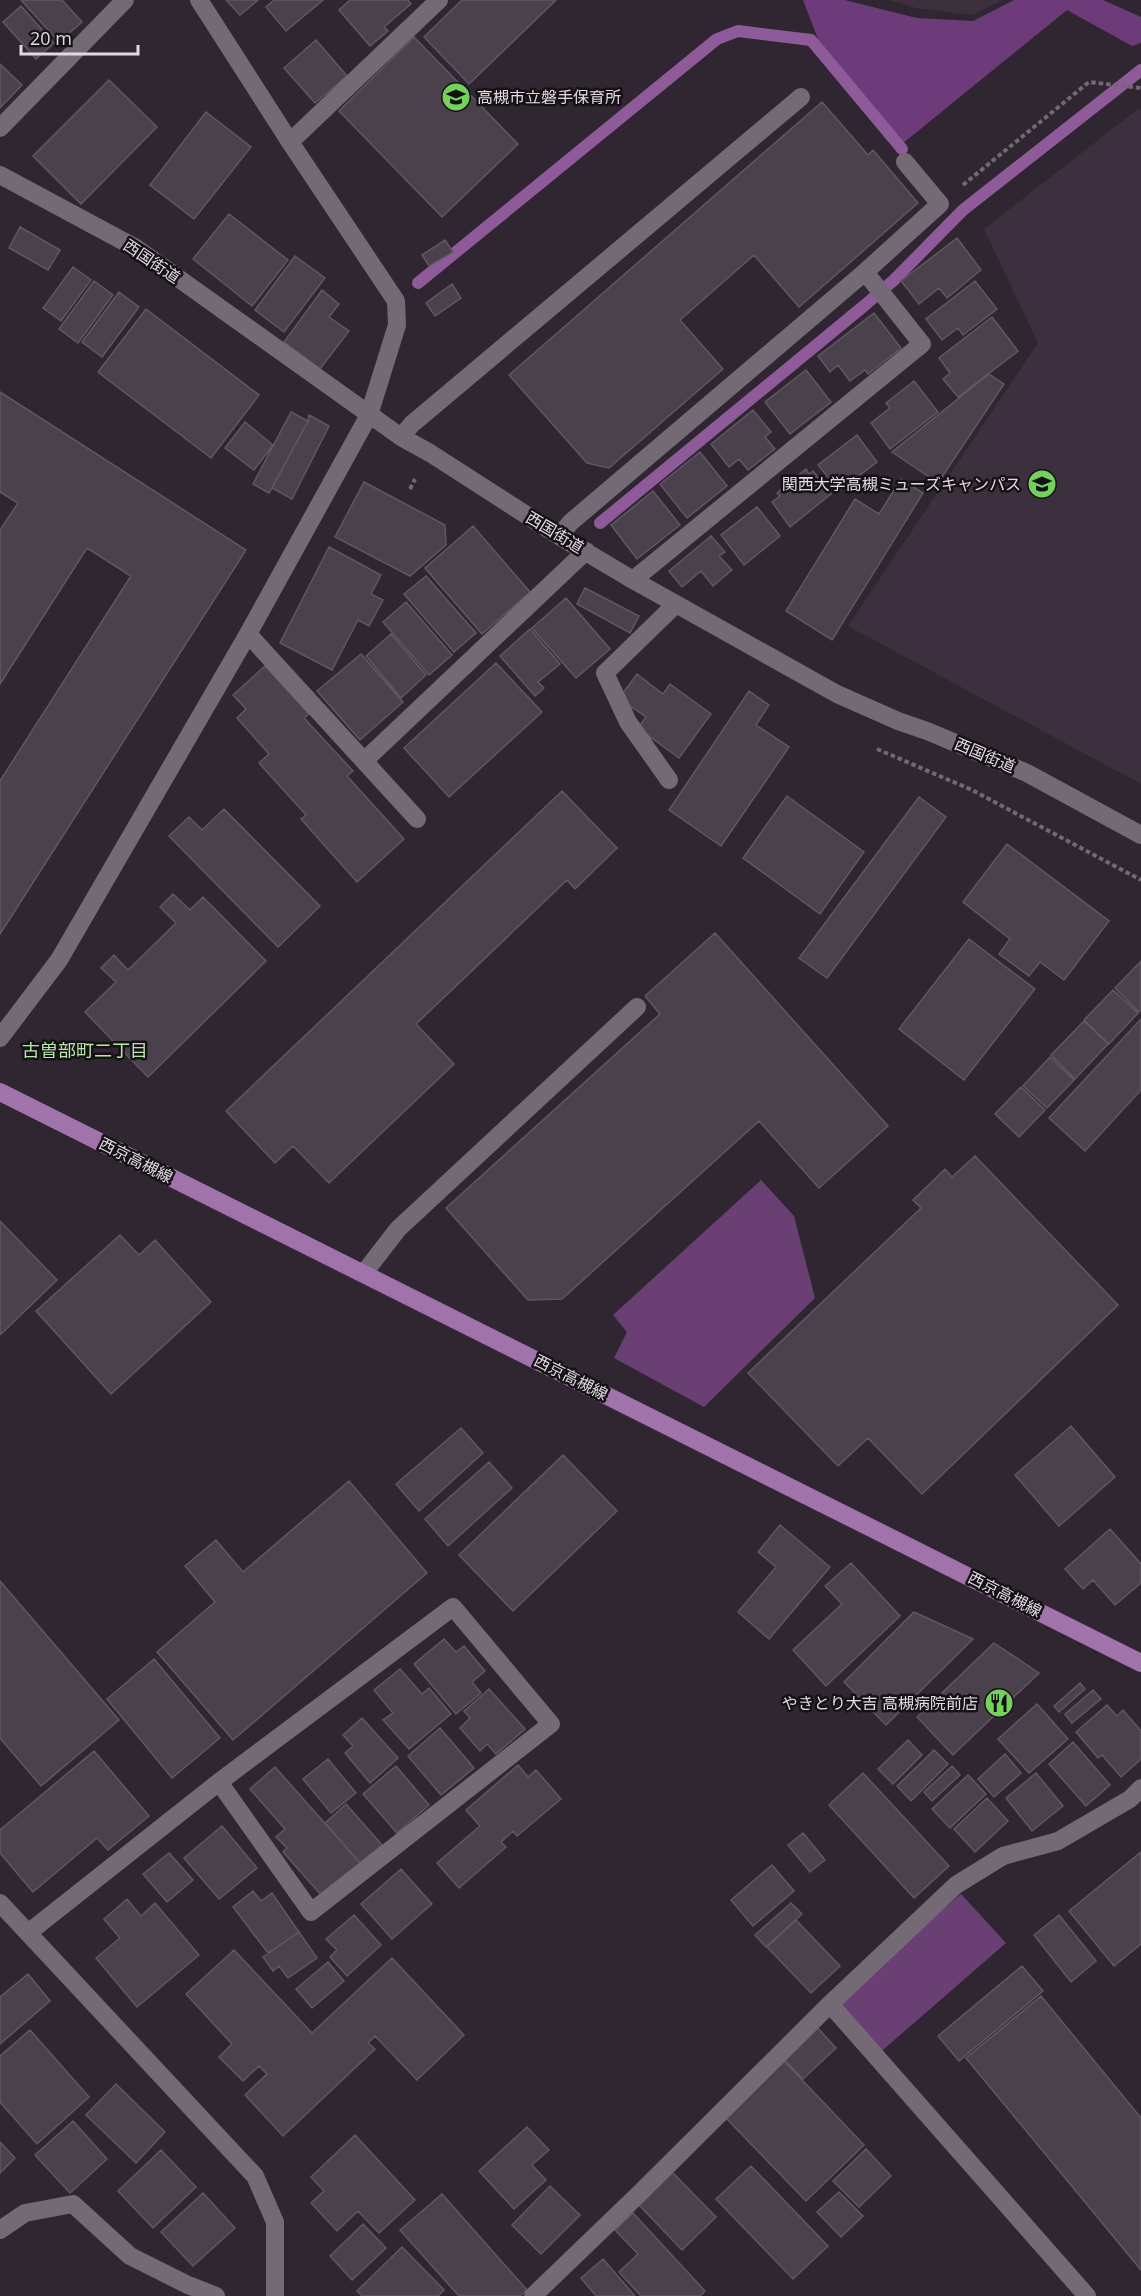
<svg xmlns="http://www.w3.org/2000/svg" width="1141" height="2296" viewBox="0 0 1141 2296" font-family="'Open Sans','Noto Sans JP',sans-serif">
  <rect width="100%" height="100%" fill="#2f2631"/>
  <path fill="#3c303f" d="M889 0H1003L973 15 916 8Z
    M1138 109 1141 110V784L848 626 1038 343 984 229Z"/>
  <path fill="#6a3f74" d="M761 1180 794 1216 815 1298 704 1407 614 1358 627 1332 613 1315Z
    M961 1894 1006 1943 876 2056 830 2004Z"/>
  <path fill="#6d3b79" d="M803 0H845L917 18 973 21 1014 0H1103L1141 17V43L1132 46 1067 10 902 144 821 47Z"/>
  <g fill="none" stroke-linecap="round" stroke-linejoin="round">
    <path stroke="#8e5a9a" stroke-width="12" d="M418 283 717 39 738 31 811 40 902 149
      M600 523 865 305 894 280 963 210 1141 70"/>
  </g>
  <path fill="#4b414d" stroke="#605763" stroke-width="1.5" d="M21 0H62L82 22 59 42Z
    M226 0H258L240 15Z
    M274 0H323L286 31 266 7Z
    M350 0H408L411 4 384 27 388 31 370 46 339 10Z
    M462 0H556L469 84 424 37Z
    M21 6 54 43 36 59 3 22Z
    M414 37 518 144 442 217 339 111Z
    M316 40 347 76 315 103 284 68Z
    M0 64 22 85 0 108Z
    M109 80 157 127 81 204 33 156Z
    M822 102 868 155 873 150 918 203 799 307 754 255 680 320 723 369 609 468 587 463 509 375Z
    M206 112 251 147 194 219 150 185Z
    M229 214 288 260 252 306 193 259Z
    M20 227 60 250 48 270 9 248Z
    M957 238 981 270 947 298 939 288 919 304 901 281Z
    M445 240 453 252 429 266 422 255Z
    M295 256 325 278 284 332 255 310Z
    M73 267 91 280 61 321 43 308Z
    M94 281 113 295 78 343 59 329Z
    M975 281 997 309 963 335 958 328 942 340 926 319Z
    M452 284 461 298 435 316 426 303Z
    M322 290 339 304 329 317 349 331 320 369 284 342Z
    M119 292 139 307 102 357 82 342Z
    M146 309 259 395 211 458 98 372Z
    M874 313 901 348 868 374 865 370 850 381 838 365 830 372 818 356Z
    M992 317 1018 351 958 397 943 379 950 373 939 358Z
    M806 370 831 402 790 434 765 402Z
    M989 374 1004 384 938 483 892 452Z
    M914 381 938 412 890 449 871 423 890 408 886 403Z
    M0 392 246 550 0 934V781L131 576 87 548 0 684V530L18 503 0 492Z
    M753 410 771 432 765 437 775 449 748 470 739 459 729 467 711 444Z
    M291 412 308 421 269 493 253 484Z
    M309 415 329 426 292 499 272 488 308 421Z
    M245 422 273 445 254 470 225 448Z
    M857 435 877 462 839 491 818 465Z
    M700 452 727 486 687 518 660 484Z
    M806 469 809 474 813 471 831 494 790 527 772 502 780 496 777 493Z
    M901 479 923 493 832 640 786 611 855 499 879 514Z
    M364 482 445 525 446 545 410 576 335 537Z
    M653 491 680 525 637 559 611 525Z
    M757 507 780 536 744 565 721 535Z
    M473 526 530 592 482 634 425 568Z
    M711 536 725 552 719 556 732 570 713 586 701 571 682 587 669 571Z
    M329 547 381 575 371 594 383 600 369 626 358 620 332 670 280 643Z
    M426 576 476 633 454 652 404 594Z
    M585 588 639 616 630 633 577 604Z
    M566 598 610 649 576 678 532 628Z
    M406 602 452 655 429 675 383 622Z
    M530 629 560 664 538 682 544 688 535 696 500 656Z
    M391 634 426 675 401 698 366 656Z
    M361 654 403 702 360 740 317 691Z
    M496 663 542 712 449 797 404 748Z
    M265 666 309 714 304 718 353 771 347 776 404 839 357 882 301 819 306 815 259 763 269 754 237 718 246 709 233 695Z
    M637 674 663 694 670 684 711 714 679 758 638 728 646 717 619 698Z
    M749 691 769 705 756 725 789 747 721 846 669 810Z
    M562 791 617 848 575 889 567 880 416 1024 454 1064 329 1183 293 1146 275 1163 226 1111Z
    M787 796 864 852 820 914 743 858Z
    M919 797 946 817 827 978 799 958Z
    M224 809 320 906 278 947 169 836 189 817 202 830Z
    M1007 844 1109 921 1064 980 1040 962 1029 976 999 954 1010 939 963 902Z
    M173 894 190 910 203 897 266 961 148 1077 85 1012 116 982 101 968 114 955 128 970 176 923 160 907Z
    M715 933 888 1126 819 1188 759 1121 562 1299 528 1300 446 1208 660 1014 645 996Z
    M969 939 1035 989 964 1080 899 1029Z
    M1141 961V1010L1139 1012 1115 988Z
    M1113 990 1138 1013 1109 1044 1084 1020Z
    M1141 1019V1090L1085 1151 1049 1118Z
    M1084 1021 1108 1044 1075 1079 1051 1055Z
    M1050 1057 1074 1080 1047 1108 1023 1086Z
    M1021 1087 1045 1110 1019 1137 995 1114Z
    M975 1156 1118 1305 922 1494 868 1438 838 1466 748 1373 921 1208 913 1200 945 1169 952 1177Z
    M0 1221 57 1280 0 1335Z
    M120 1235 139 1255 155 1240 211 1302 111 1394 36 1311Z
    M1071 1426 1115 1477 1059 1526 1015 1475Z
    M461 1428 483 1453 419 1511 396 1484Z
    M563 1455 617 1511 513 1611 459 1555Z
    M489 1462 512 1488 448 1546 425 1519Z
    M349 1481 427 1573 233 1740 157 1652 215 1602 185 1566 216 1540 243 1572Z
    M780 1525 830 1567 769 1639 738 1612 776 1567 758 1552Z
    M1110 1529 1141 1564V1583L1115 1605 1093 1580 1083 1589 1065 1569Z
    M851 1563 900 1616 826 1686 793 1650 842 1604 825 1586Z
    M0 1581 119 1720 41 1786 0 1738Z
    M914 1612 973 1639 886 1725 844 1682Z
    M444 1639 456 1652 464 1646 485 1671 472 1682 481 1693 456 1714 414 1664Z
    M994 1643 1039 1673 953 1755 917 1717Z
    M154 1659 220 1738 172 1778 107 1699Z
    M400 1669 422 1694 429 1688 451 1714 409 1749 383 1720 393 1713 374 1690Z
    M1080 1683 1085 1689 1059 1712 1054 1706Z
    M489 1689 525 1729 496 1754 487 1744 480 1751 460 1728 470 1718 464 1711Z
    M1093 1690 1101 1699 1072 1723 1065 1714Z
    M1037 1704 1068 1739 1029 1773 998 1739Z
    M1107 1705 1117 1716 1123 1710 1141 1731V1759L1121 1777 1102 1755 1098 1758 1076 1732Z
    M362 1718 398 1758 370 1783 345 1753 353 1746 343 1735Z
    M440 1728 474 1768 441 1795 408 1756Z
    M908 1740 922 1755 893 1784 878 1769Z
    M1073 1742 1110 1785 1086 1806 1049 1764Z
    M934 1750 948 1764 911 1801 897 1786Z
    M94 1751 149 1816 108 1850 97 1838 33 1892 0 1853V1830Z
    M1005 1754 1021 1773 994 1797 978 1779Z
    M328 1759 356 1793 331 1813 303 1779Z
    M518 1765 528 1777 536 1770 561 1799 517 1836 513 1831 501 1842 506 1847 459 1888 437 1863 480 1826 466 1810Z
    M396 1766 429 1805 397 1833 363 1794Z
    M952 1766 960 1775 932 1801 924 1792Z
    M275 1767 360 1863 322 1896 283 1852 287 1848 276 1837 285 1829 250 1789Z
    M863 1773 949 1866 914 1898 829 1805Z
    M1036 1773 1063 1806 1032 1831 1006 1798Z
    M968 1775 986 1794 950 1828 932 1809Z
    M987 1798 1008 1821 975 1852 954 1829Z
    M346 1804 382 1845 360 1863 325 1823Z
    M222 1826 257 1868 219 1899 184 1858Z
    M803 1833 825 1860 810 1872 788 1845Z
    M1141 1852V1944L1114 1966 1069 1911Z
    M169 1853 193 1880 167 1902 143 1874Z
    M772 1865 794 1891 753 1926 731 1900Z
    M401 1869 432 1904 392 1939 361 1904Z
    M253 1891 261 1901 272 1893 299 1932 268 1953 233 1907Z
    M127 1899 141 1916 155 1903 199 1955 137 2007 96 1958 120 1938 104 1919Z
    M791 1903 802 1914 766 1947 755 1935Z
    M354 1915 381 1945 347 1976 330 1957 337 1950 326 1939Z
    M1059 1915 1096 1961 1071 1982 1034 1935Z
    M796 1920 840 1966 811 1993 767 1947Z
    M299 1932 317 1958 288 1978 279 1966 273 1971 263 1957Z
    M234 1950 312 2033 392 1958 464 2035 417 2080 375 2036 368 2043 375 2049 283 2136 245 2095 267 2074 259 2066 243 2081 219 2057 232 2044 186 1994Z
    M328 1962 344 1981 312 2008 296 1989Z
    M1022 1966 1043 1991 959 2061 938 2036Z
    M28 1974 50 2001 0 2044V1997Z
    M1041 1996 1141 2118V2270L966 2058Z
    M815 2025 836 2048 803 2079 782 2057Z
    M30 2030 89 2097 37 2144 0 2102V2056Z
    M784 2061 864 2145 806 2201 725 2117Z
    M116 2084 165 2132 136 2163 86 2115Z
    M73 2121 107 2159 70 2193 35 2155Z
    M527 2127 549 2150 532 2165 546 2180 514 2209 479 2171Z
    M355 2135 415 2200 379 2233 358 2211 337 2231 311 2203 324 2191 311 2177Z
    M0 2142 15 2158 0 2173Z
    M866 2149 891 2176 859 2207 833 2181Z
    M161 2150 196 2187 153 2228 118 2191Z
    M751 2166 828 2246 793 2279 716 2199Z
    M671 2171 716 2217 682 2250 637 2203Z
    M550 2186 580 2215 541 2254 512 2225Z
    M839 2192 863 2216 841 2237 817 2212Z
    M203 2193 235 2228 193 2266 161 2232Z
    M442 2194 527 2290 520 2296H459L400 2230Z
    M633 2213 705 2291 700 2296H641L619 2272 638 2254 615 2230Z
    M363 2224 386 2248 352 2280 330 2256Z
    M402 2247 444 2290 438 2296H362L357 2291Z
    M603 2259 635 2296H596L581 2278Z"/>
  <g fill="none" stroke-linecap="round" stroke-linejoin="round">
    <path stroke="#716973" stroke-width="4" stroke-dasharray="4.5 3" stroke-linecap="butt" d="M963 185 1089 82 1141 88
      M410 489 415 479
      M877 749 972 790 1141 880"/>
    <path stroke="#746a76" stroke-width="18" d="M0 128 125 0
      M290 142 439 0
      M0 175 136 248 401 437 430 453 559 536 633 580 837 694 898 721 927 731 1027 773 1141 835
      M401 437 412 424 801 97
      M559 536 571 522 865 272 940 204 905 162
      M633 580 922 344 865 272
      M248 634 417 819
      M364 761 586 551
      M669 780 628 722 605 673 676 604
      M0 1038 59 960 248 634 369 415 397 325 396 301 290 142 199 0
      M364 1273 398 1229 637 1007
      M0 1903 255 2176 275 2222V2296
      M28 1933 219 1782 453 1607 551 1724 311 1912 219 1782
      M830 2004 1087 2296
      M0 2230 25 2213 73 2204 130 2256 188 2285 216 2296
      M533 2296 640 2193 830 2004 956 1885 1003 1856 1058 1841 1130 1799 1141 1788"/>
    <path stroke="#a073ab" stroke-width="18" d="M0 1092 1141 1663"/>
  </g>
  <defs>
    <g id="school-disc" transform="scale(1.5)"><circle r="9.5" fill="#74d25c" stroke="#151115"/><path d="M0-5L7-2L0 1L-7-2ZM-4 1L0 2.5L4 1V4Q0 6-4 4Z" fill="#111"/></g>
    <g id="university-disc" transform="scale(1.5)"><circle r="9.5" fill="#74d25c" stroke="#151115"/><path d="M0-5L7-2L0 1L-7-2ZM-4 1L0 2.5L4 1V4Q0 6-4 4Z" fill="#111"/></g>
    <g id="restaurant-disc" transform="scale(1.5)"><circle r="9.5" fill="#74d25c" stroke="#151115"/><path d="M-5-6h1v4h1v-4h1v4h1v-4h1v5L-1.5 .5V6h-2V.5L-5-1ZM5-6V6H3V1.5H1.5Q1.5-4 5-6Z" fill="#111"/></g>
  </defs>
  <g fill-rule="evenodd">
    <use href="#school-disc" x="456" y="97"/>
    <use href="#university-disc" x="1042" y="484"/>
    <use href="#restaurant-disc" x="999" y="1703"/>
  </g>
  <g text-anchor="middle" stroke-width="5" stroke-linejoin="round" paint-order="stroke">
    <g font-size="16" fill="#e0dbe2" stroke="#151115" text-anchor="end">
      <text x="477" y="103" text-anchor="start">高槻市立磐手保育所</text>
      <text x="1021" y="490">関西大学高槻ミューズキャンパス</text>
      <text x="978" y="1709">やきとり大吉 高槻病院前店</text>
    </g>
    <g font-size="16" fill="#e0dbe2" stroke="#151115">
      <text transform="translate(152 261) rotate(34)" y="6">西国街道</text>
      <text transform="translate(555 532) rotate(31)" y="6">西国街道</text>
      <text transform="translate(985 755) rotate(23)" y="6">西国街道</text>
      <text transform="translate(136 1160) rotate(27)" y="6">西京高槻線</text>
      <text transform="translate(571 1377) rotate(27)" y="6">西京高槻線</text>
      <text transform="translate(1005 1594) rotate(27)" y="6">西京高槻線</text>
    </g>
    <g font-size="18" fill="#b3e6a7" stroke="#151115">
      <text x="85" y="1057">古曽部町二丁目</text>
    </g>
  </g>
  <path d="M21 45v9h117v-9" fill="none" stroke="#e0dbe2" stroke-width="3"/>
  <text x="30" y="45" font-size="18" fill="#e0dbe2" stroke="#151115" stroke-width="4.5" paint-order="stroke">20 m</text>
</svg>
